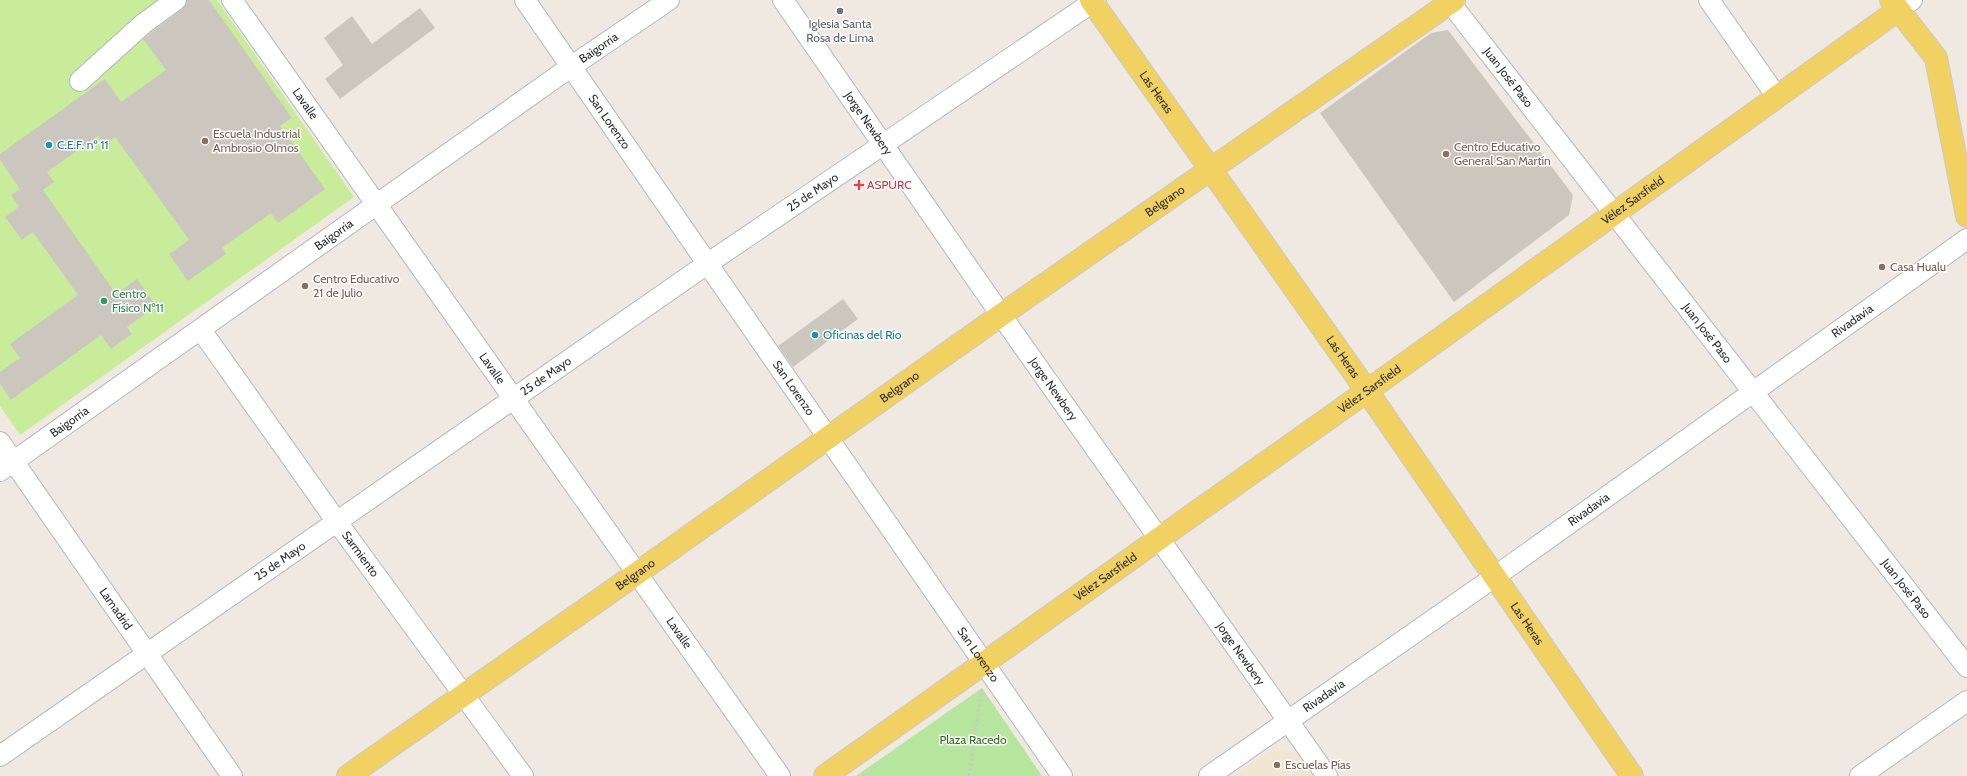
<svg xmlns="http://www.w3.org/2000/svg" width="1967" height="776" viewBox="0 0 1967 776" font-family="Cabin,sans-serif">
  <rect width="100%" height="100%" fill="#efe9e1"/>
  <path fill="#f0e6d1" d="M1274 747 1298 753 1314 776H1233Z"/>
  <path fill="#b6e59e" d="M982 688 1042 776H856Z"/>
  <path fill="#c9ec9a" d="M0 0H217L354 197 20 435 0 406Z"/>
  <path fill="#cbc7bf" d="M187 0H209L292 118 280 126 325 189 278 223 271 213 222 248 226 254 188 281 169 254 189 240 115 137 105 144 98 136 47 172 54 182 43 190 116 294 137 279 156 306 127 327 132 334 111 349 101 335 11 400 0 384V372L20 358 10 344 78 295 33 232 22 240 5 217 19 207 11 195 20 189 0 160V154L105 79 121 102 166 70 143 39 183 9Z
    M420 8 435 28 340 99 325 79 343 65 324 38 352 16 372 44Z
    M1448 30 1573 195 1569 215 1454 302 1320 113 1431 33Z
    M843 299 858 319 793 367 778 346Z"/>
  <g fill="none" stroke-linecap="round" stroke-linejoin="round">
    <g stroke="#b4b7c1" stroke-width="22">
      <g id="minor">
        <path id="s1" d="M232 0 780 776"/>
        <path id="s2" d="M525 0 1062 776"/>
        <path id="s3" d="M783 0 1001 315 1327 776"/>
        <path id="s4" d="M1448 0 1967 667"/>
        <path d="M1709 0 1777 97"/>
        <path d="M1898 10 1912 0"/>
        <path d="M80 81 143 24 176 0"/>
        <path id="s5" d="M201 330 337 522 523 776"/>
        <path id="s6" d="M0 442 232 776"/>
        <path id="s7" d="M0 471 572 66 669 0"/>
        <path id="s8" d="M0 756 707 264 1096 0"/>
        <path id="s9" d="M1209 776 1493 578 1967 239"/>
        <path d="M1860 776 1967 701"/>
      </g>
    </g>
    <g stroke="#c9c9c9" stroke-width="24">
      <g id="major">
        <path id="s10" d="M1091 0 1367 391 1632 776"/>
        <path d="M1891 0 1936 58 1967 216"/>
        <path id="s11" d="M348 776 636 574 1001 315 1454 0"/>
        <path id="s12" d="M825 776 1367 391 1898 10"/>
      </g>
    </g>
    <path stroke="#c9c9c9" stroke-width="2.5" stroke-dasharray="3 2" stroke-linecap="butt" d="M969 776 982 689"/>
    <use href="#minor" stroke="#fff" stroke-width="20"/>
    <use href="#major" stroke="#f2d163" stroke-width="22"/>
  </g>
  <circle fill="#6b7280" stroke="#fff" stroke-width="1.5" cx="840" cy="11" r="4"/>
  <g fill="#8d6e63" stroke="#fff" stroke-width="1.5">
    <circle cx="205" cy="141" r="4"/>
    <circle cx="1446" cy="154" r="4"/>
    <circle cx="1882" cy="267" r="4"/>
    <circle cx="305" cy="286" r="4"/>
    <circle cx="1277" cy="765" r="4"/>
  </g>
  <g fill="#0f9aa8" stroke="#fff" stroke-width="1.5">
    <circle cx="49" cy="145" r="4"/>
    <circle cx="815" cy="335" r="4"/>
  </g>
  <path fill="#e0444e" stroke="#fff" stroke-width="1.5" d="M857 179h4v4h4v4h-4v4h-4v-4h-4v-4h4z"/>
  <circle fill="#2e9e5b" stroke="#fff" stroke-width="1.5" cx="104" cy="301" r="4"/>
  <g text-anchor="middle" stroke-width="3" stroke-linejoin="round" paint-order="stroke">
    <g font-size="12" fill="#5b616d" stroke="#fff">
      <text x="840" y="28">Iglesia Santa<tspan x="840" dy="14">Rosa de Lima</tspan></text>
    </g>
    <g font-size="12" fill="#2e2e2e" stroke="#fff">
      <text dy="4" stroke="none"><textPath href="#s7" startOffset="733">Baigorria</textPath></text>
      <text dy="4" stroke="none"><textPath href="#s4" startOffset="98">Juan José Paso</textPath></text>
      <text dy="4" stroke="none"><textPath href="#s10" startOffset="113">Las Heras</textPath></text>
      <text dy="4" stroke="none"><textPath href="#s1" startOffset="127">Lavalle</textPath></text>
      <text dy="4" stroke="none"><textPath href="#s2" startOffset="148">San Lorenzo</textPath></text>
      <text dy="4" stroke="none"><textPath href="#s3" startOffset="150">Jorge Newbery</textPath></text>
      <text dy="4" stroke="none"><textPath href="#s8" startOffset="989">25 de Mayo</textPath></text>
      <text dy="4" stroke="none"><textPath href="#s11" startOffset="999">Belgrano</textPath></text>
      <text dy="4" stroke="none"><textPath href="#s12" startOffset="992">Vélez Sarsfield</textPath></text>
      <text dy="4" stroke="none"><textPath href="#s7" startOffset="409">Baigorria</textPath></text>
      <text dy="4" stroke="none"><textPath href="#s9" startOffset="788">Rivadavia</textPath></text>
      <text dy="4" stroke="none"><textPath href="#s4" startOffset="422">Juan José Paso</textPath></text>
      <text dy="4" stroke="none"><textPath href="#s10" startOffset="437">Las Heras</textPath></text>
      <text dy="4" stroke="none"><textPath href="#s1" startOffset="451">Lavalle</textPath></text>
      <text dy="4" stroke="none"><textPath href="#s8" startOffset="665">25 de Mayo</textPath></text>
      <text dy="4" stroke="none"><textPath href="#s11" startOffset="675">Belgrano</textPath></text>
      <text dy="4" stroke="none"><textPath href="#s2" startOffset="472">San Lorenzo</textPath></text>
      <text dy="4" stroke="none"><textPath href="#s3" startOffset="474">Jorge Newbery</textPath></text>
      <text dy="4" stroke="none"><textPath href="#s12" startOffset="668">Vélez Sarsfield</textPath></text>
      <text dy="4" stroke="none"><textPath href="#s7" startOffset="85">Baigorria</textPath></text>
      <text dy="4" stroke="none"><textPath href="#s9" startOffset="464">Rivadavia</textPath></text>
      <text dy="4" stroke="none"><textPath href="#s5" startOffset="275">Sarmiento</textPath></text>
      <text dy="4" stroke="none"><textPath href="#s8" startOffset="341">25 de Mayo</textPath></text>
      <text dy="4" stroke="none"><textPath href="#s11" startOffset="351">Belgrano</textPath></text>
      <text dy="4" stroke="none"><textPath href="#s12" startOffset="344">Vélez Sarsfield</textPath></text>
      <text dy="4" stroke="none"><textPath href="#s4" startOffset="746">Juan José Paso</textPath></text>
      <text dy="4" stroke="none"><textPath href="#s6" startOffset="203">Lamadrid</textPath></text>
      <text dy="4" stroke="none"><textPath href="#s10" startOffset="761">Las Heras</textPath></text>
      <text dy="4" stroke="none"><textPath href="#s1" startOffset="775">Lavalle</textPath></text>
      <text dy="4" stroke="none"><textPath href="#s3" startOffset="798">Jorge Newbery</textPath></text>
      <text dy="4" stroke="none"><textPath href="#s2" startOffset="796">San Lorenzo</textPath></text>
      <text dy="4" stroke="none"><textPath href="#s9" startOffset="140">Rivadavia</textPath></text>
    </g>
    <g font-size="12" fill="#785e54" stroke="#fff" text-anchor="start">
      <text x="213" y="138">Escuela Industrial<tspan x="213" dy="14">Ambrosio Olmos</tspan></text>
      <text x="1454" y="151">Centro Educativo<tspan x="1454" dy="14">General San Martín</tspan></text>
      <text x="1890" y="271">Casa Hualu</text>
      <text x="313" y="283">Centro Educativo<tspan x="313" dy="14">21 de Julio</tspan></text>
      <text x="1285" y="769">Escuelas Pías</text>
    </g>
    <g font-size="12" fill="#0d838f" stroke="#fff" text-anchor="start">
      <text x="57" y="149">C.E.F. nº 11</text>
      <text x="823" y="339">Oficinas del Río</text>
    </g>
    <g font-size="12" fill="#be3a42" stroke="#fff" text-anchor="start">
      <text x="867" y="189">ASPURC</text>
    </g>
    <g font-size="12" fill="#27864d" stroke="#fff" text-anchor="start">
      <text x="112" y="298">Centro<tspan x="112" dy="14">Físico Nº11</tspan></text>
    </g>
    <g font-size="12" fill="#2c6e1b" stroke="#fff">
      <text x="973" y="744">Plaza Racedo</text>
    </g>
  </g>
</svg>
